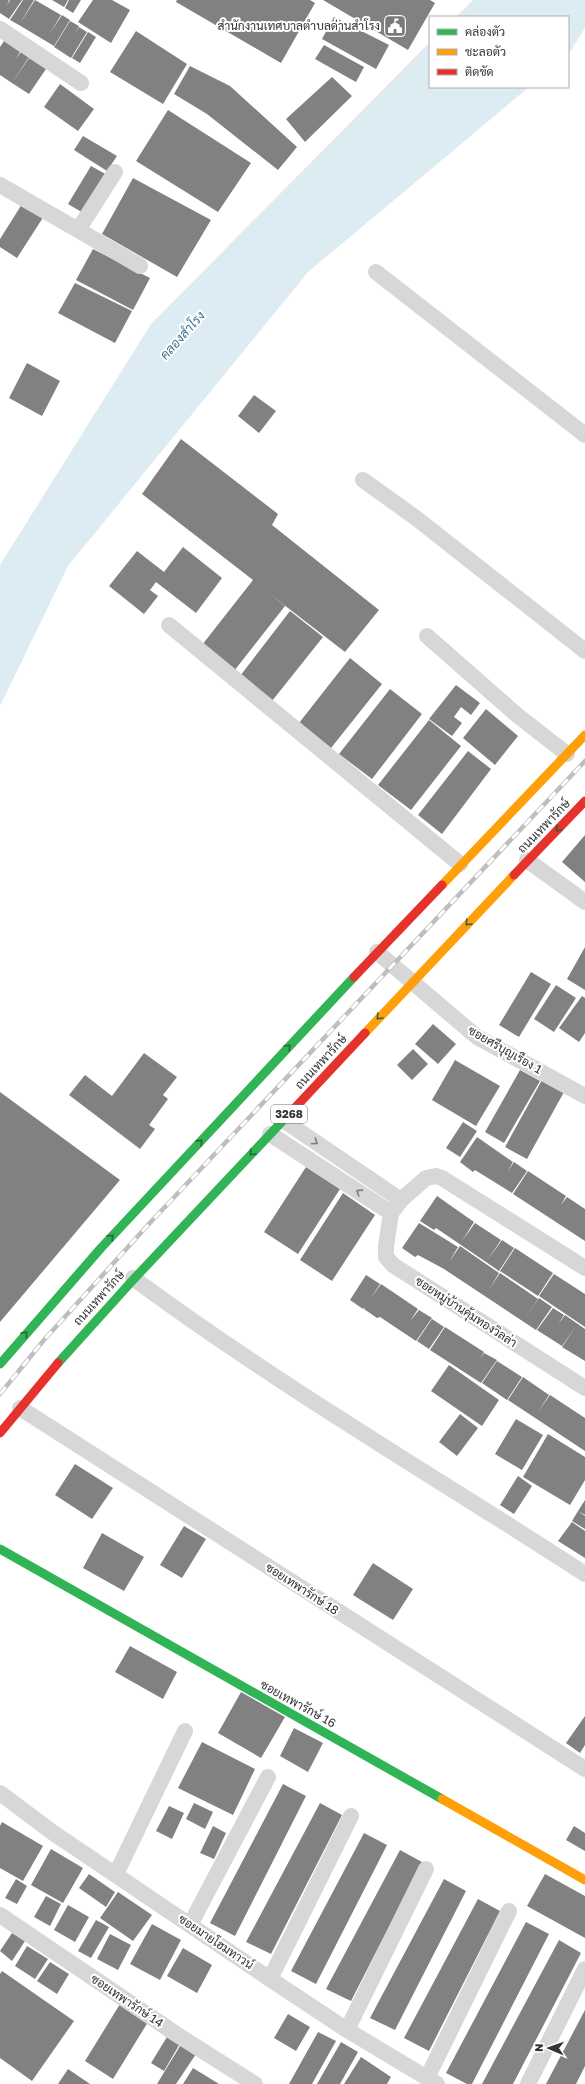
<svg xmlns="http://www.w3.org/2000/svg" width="585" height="2084" viewBox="0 0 585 2084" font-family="'Golos Text',Sarabun,sans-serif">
  <rect width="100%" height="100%" fill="#fff"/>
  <path fill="#ddebf3" d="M473 0H585V28L568 55V17H456Z
    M430 42V87H529L308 272 68 566 0 706V565L151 324Z"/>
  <path fill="#818181" d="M0 0H9L7 5 10 0H22L9 19 0 13Z
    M23 0H34L19 25 10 20Z
    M35 0 61 15 50 33 62 15 70 20 54 46 19 25Z
    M52 0H68L64 7Z
    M69 0H81L73 13 65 8Z
    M93 0H112L130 10 111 43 78 22Z
    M177 0H310L315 3 281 63 176 2Z
    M323 0H430L435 3 408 50Z
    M334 17 389 45 376 69 322 39Z
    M70 21 79 26 75 34 79 27 87 32 71 58 54 47Z
    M136 31 187 64 163 104 110 72Z
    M88 32 96 37 80 63 72 58Z
    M4 41 20 52 16 59 21 52 29 57 12 83 0 75V47Z
    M324 45 364 67 356 82 315 59Z
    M29 58 46 69 29 94 12 83Z
    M190 66 230 86 297 147 278 170 207 114 174 94Z
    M332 77 352 96 305 142 286 119Z
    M60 84 94 109 78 131 44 107Z
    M168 110 251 163 218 212 136 161Z
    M83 136 117 156 107 171 74 150Z
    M91 166 109 176 85 214 68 204Z
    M133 178 211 220 177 277 102 234Z
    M22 204 44 216 17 258 0 247V239Z
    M93 249 150 278 133 310 76 280Z
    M75 283 132 311 115 343 58 313Z
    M27 363 60 381 42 416 9 398Z
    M254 395 276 411 259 433 238 416Z
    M181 439 278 514 272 525 379 610 345 652 266 591 285 606 234 671 202 645 253 580 142 494Z
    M183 547 222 578 196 613 156 582 150 590 158 596 144 614 109 586 137 551 164 572Z
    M290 611 323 637 272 701 240 676Z
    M350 658 382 684 331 748 299 723Z
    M456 685 480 703 471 715 461 707 454 717 462 723 452 736 429 719Z
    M390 689 422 714 372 779 339 754Z
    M486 709 518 736 495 765 463 738Z
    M429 720 461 746 411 810 378 785Z
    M468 751 491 769 442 834 418 815Z
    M585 835V882L562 862Z
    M585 947V990L567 979Z
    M531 972 551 984 519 1037 499 1025Z
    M556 985 576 998 554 1032 534 1019Z
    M582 996 585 998V1033L579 1042 559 1028Z
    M433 1024 456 1044 438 1064 415 1044Z
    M413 1049 428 1064 412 1080 397 1065Z
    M144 1053 177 1077 163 1095 168 1099 149 1125 155 1129 140 1149 69 1095 85 1075 112 1096Z
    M455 1060 500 1086 476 1126 432 1100Z
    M520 1070 540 1081 504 1143 485 1132Z
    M542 1080 564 1092 527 1159 505 1147Z
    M0 1092 120 1180 0 1322Z
    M463 1122 477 1131 460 1157 446 1148Z
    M477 1137 513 1162 508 1171 514 1162 527 1171 512 1193 475 1170 473 1172 460 1162Z
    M306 1167 340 1189 298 1254 264 1232Z
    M528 1171 566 1196 561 1205 567 1197 585 1209V1241L513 1194Z
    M343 1193 375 1215 332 1281 300 1260Z
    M437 1196 474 1222 462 1241 475 1223 501 1240 486 1262 436 1228 434 1230 420 1221Z
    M419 1223 458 1247 449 1262 460 1246 499 1273 490 1288 500 1273 525 1290 520 1298 525 1290 538 1299 526 1317 539 1298 552 1307 536 1330 444 1269 418 1255 415 1257 402 1248Z
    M502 1240 514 1248 499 1271 486 1262Z
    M515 1248 553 1273 538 1296 500 1271Z
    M554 1274 585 1294V1327L539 1296Z
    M366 1275 380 1284 371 1298 381 1284 418 1309 410 1321 419 1310 432 1318 416 1341 380 1317 377 1318 364 1309 365 1307 363 1309 350 1300Z
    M553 1308 564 1315 558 1324 565 1315 585 1329V1361L562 1347 576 1326 562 1346 537 1330Z
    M432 1319 444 1327 429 1349 417 1341Z
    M445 1327 484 1352 480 1359 484 1353 497 1360 481 1383 430 1350Z
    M497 1361 522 1377 507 1400 482 1383Z
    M449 1365 499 1400 482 1426 431 1391Z
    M523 1377 549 1395 538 1412 550 1395 585 1418V1451L508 1400Z
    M460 1414 478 1428 457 1456 439 1442Z
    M516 1419 543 1435 522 1470 495 1454Z
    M548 1434 585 1457V1480L570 1505 523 1477Z
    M75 1464 113 1488 92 1519 55 1495Z
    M518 1476 532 1486 514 1514 500 1505Z
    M585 1500V1515L578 1511Z
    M578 1511 585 1516V1529L572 1521Z
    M572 1522 585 1531V1558L558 1541Z
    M184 1526 206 1539 182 1578 160 1565Z
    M102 1533 144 1557 124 1591 83 1568Z
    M373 1563 413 1589 393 1620 353 1595Z
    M130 1646 177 1672 163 1699 115 1672Z
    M241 1692 285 1717 261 1758 218 1733Z
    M585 1716V1745L580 1753 566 1743Z
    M294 1728 323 1743 308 1772 280 1756Z
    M202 1742 255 1769 233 1815 178 1788Z
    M283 1784 306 1796 235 1936 210 1923Z
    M194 1803 213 1812 205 1829 186 1819Z
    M320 1803 342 1815 271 1954 246 1942Z
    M169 1806 184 1813 172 1839 156 1831Z
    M2 1822 43 1846 23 1881 0 1868V1826Z
    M213 1826 226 1833 214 1859 200 1853Z
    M574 1826 585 1833V1851L566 1840Z
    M364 1833 387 1845 316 1984 291 1971Z
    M51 1849 83 1868 63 1903 31 1885Z
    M400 1850 422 1862 351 2001 326 1989Z
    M89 1874 115 1892 106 1907 79 1888Z
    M545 1874 585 1896V1938L527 1906Z
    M16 1879 27 1886 17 1904 5 1898Z
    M444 1879 466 1891 395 2030 370 2018Z
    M118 1892 152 1915 133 1941 100 1918Z
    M46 1896 61 1904 50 1926 34 1917Z
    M478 1899 500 1911 429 2051 404 2038Z
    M68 1905 89 1917 75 1942 54 1930Z
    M96 1920 109 1927 91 1958 78 1951Z
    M526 1922 549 1934 472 2084H467L446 2073Z
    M152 1924 181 1940 160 1980 130 1964Z
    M12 1933 25 1941 12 1961 0 1951Z
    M110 1934 131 1945 118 1970 97 1959Z
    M559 1940 581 1953 513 2084H482Z
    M27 1946 48 1959 35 1979 15 1966Z
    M183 1948 212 1965 197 1993 167 1976Z
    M50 1962 69 1974 57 1994 37 1981Z
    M2 1971 74 2021 32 2081 0 2058V1974Z
    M120 2004 148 2022 113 2079 85 2061Z
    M585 2010V2066L576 2084H546Z
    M288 2014 310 2027 296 2051 274 2038Z
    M170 2032 182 2040 164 2071 151 2063Z
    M318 2032 336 2041 312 2084H289Z
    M183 2041 198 2051 176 2084H157Z
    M341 2042 358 2052 340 2084H317Z
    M361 2057 391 2077 387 2084H344Z
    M193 2068 219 2084H183Z
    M68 2069 90 2084H58Z"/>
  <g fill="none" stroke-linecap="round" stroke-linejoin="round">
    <path stroke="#d7d7d7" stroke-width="16" d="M0 29 81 83
      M0 185 78 230 115 172
      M78 230 140 266
      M376 272 585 435
      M363 480 416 518 585 651
      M169 625 460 864
      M427 636 517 715 567 754
      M527 860 585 902
      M377 952 477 1037 585 1096
      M283 1120 401 1200
      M270 1134 391 1213
      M585 1268 442 1178 436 1176 426 1178 401 1200 391 1213 386 1246V1257L393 1265 585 1388
      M133 1278C278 1385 434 1476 585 1574
      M20 1408 585 1769
      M0 1793 52 1832 270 1979 347 2030 437 2084
      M116 1874 185 1731
      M0 1915 176 2034 255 2084
      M190 1925 268 1777
      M270 1979 351 1816
      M347 2030 426 1869
      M427 2078 509 1911
      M528 2084 585 1969"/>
    <path stroke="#30b455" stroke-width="9" d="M58 1363 132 1281 291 1112
      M0 1364 101 1248 354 977
      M0 1549 442 1799"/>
    <path stroke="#ff9f0a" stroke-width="9" d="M442 885 585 735
      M365 1033 514 875
      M442 1799 585 1880"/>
    <path stroke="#e5322d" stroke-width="9" d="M514 875 585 801
      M354 977 442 885
      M291 1112 365 1033
      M0 1433 58 1363"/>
    <g stroke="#bebebe" stroke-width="4.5">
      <path id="rail" d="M0 1394 44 1340 147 1226 585 761"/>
    </g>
    <use href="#rail" stroke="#fff" stroke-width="3" stroke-dasharray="9" stroke-linecap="butt"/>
  </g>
  <defs><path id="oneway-chevron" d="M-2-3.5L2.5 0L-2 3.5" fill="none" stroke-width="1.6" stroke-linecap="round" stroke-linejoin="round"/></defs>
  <g stroke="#32603f">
    <use href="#oneway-chevron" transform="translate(558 829) rotate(134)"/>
    <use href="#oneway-chevron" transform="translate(468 923) rotate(133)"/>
    <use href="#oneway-chevron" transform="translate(379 1017) rotate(133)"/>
    <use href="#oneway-chevron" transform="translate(288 1047) rotate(-47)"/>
    <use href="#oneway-chevron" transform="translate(200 1142) rotate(-47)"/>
    <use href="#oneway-chevron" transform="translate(252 1153) rotate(134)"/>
    <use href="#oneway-chevron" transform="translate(111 1237) rotate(-47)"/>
    <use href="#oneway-chevron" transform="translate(25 1334) rotate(-50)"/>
  </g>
  <g stroke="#7d7d7d">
    <use href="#oneway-chevron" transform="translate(315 1142) rotate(34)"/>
    <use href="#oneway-chevron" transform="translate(359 1192) rotate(-147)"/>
  </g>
  <defs>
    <g id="civic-square" transform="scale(1.15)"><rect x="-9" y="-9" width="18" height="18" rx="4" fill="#7a7a7a" stroke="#fff"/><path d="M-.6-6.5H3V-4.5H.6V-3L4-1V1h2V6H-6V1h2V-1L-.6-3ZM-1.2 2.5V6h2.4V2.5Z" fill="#fff"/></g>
  </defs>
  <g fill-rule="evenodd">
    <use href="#civic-square" x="395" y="26"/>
  </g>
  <g text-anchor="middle" stroke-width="4" stroke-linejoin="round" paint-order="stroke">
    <rect fill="#fff" stroke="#707070" stroke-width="1" x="271" y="1105" width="36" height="18" rx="3"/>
    <g font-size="11" font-weight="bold" fill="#333">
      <text x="289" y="1118">3268</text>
    </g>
    <g font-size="12" fill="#333" stroke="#fff" text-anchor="end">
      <text x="380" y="30">สำนักงานเทศบาลตำบลด่านสำโรง</text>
    </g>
    <g font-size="12" fill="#333" stroke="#fff">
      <text transform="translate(544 826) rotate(-46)" y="4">ถนนเทพารักษ์</text>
      <text transform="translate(505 1050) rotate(30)" y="4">ซอยศรีบุญเรือง 1</text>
      <text transform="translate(321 1062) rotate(-47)" y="4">ถนนเทพารักษ์</text>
      <text transform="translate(99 1298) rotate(-48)" y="4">ถนนเทพารักษ์</text>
      <text transform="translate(466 1312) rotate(33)" y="4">ซอยหมู่บ้านคุ้มทองวิลล่า</text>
      <text transform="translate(302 1589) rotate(33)" y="4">ซอยเทพารักษ์ 18</text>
      <text transform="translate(298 1704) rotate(29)" y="4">ซอยเทพารักษ์ 16</text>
      <text transform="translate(216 1942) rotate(34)" y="4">ซอยมายโฮมทาวน์</text>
      <text transform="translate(127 2001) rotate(34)" y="4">ซอยเทพารักษ์ 14</text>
    </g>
    <g font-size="13" font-style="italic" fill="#3f7597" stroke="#fff">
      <text transform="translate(182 335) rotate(-48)" y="5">คลองสำโรง</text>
    </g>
  </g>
  <rect x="429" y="16" width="140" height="72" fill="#ffffff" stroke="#adadad"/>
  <rect x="437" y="29" width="20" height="6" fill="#30b455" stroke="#adadad"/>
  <text x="465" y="36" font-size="12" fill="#333333">คล่องตัว</text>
  <rect x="437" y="49" width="20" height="6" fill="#ff9f0a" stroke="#adadad"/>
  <text x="465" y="56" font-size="12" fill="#333333">ชะลอตัว</text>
  <rect x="437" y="69" width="20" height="6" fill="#e5322d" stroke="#adadad"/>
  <text x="465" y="76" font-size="12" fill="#333333">ติดขัด</text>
  <g transform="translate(549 2048) rotate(272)" stroke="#ffffff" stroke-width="3" paint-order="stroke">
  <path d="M0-3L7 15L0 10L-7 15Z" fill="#333333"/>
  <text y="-6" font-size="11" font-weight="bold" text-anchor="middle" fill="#333333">N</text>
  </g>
</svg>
